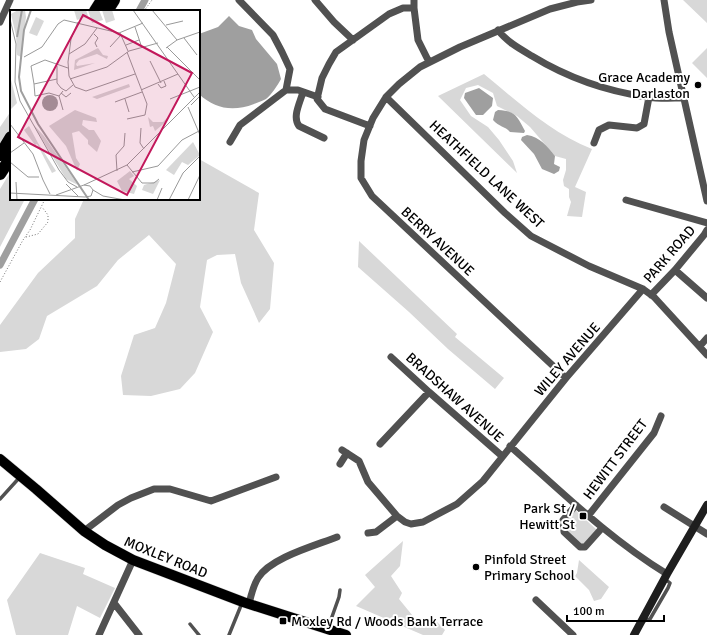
<svg xmlns="http://www.w3.org/2000/svg" width="707" height="635" viewBox="0 0 707 635" font-family="Signika,sans-serif">
  <rect width="100%" height="100%" fill="#fff"/>
  <path fill="#d8d8d8" d="M683 0H707V23Z
    M707 48V78L692 63Z
    M484 74C518 102 551 133 592 149L575 187 586 192 582 217 567 216 571 202 569 197V189L564 186 563 180 566 170V159L555 156 530 127 517 116 497 106 493 93 478 85 466 88 460 100 471 116 488 127 499 140 513 161 517 173 438 96Z
    M11 111V129L0 147V127Z
    M199 159 259 193 254 230 274 263 270 309 259 323 241 283 235 254 217 255 207 260 200 307 213 332 195 373 180 389 151 396 123 395 121 376 134 335 155 328 166 303 176 264 149 235 118 260 97 286 47 316 39 339 26 349 0 352V325L38 273 75 238V219L84 199H199Z
    M11 171V199H25L0 247V189Z
    M359 241 457 334 455 337 504 378 495 389 448 349 409 312 358 267Z
    M575 510 597 530 584 544H581L566 529C565 521 570 517 575 510Z
    M403 541 400 566 391 576 402 593 399 599 417 621 425 618 433 624 437 622 445 630 442 635H423L356 606 375 587 365 575Z
    M40 553 85 568 83 574 115 588 100 618 77 606 68 635H16L7 600Z
    M579 560 609 587 601 599 594 601 589 590 575 576 577 573Z"/>
  <path fill="#9f9f9f" d="M229 16 239 26 252 30 256 39 277 64 281 79C277 86 272 94 266 99 263 101 258 102 254 104 233 112 215 109 199 94V34L218 27Z
    M479 88 493 98 492 106 483 115H476L464 98 465 93Z
    M498 110C516 111 517 116 525 131L524 133 510 132C505 126 499 127 493 120L495 112Z
    M527 135C540 137 547 146 555 156L554 164 560 167 559 171 554 174 542 169 534 154 521 140 522 137Z"/>
  <g fill="none" stroke-linecap="round" stroke-linejoin="round">
    <path stroke="#9f9f9f" stroke-width="7" d="M139 11 145 0
      M0 265 35 199"/>
    <g stroke="#dbdbdb" stroke-width="11">
      <path id="primary" d="M0 459 36 489 84 531 105 545 133 560 243 602 346 635"/>
    </g>
    <g stroke="#dbdbdb" stroke-width="13">
      <path id="highway" d="M95 11 102 0
        M107 11 114 0
        M0 155 11 137
        M0 174 11 157"/>
    </g>
    <path stroke="#737373" stroke-width="1" stroke-dasharray="1 2" stroke-linecap="butt" d="M144 11 152 0
      M26 237 38 234 48 222V215L42 207
      M0 282 23 240 30 230 45 199"/>
    <path stroke="#515151" stroke-width="3.5" d="M0 499 20 477
      M643 621 650 619 668 588 670 583 665 579
      M190 624 199 635
      M328 628 339 597 340 590
      M229 635 242 603"/>
    <path stroke="#515151" stroke-width="7" d="M239 0 273 35 282 52 290 69 286 90
      M315 0 334 22 353 40
      M414 0V8L418 40 429 62
      M664 0 669 32 707 201
      M0 22 10 0
      M498 30C507 42 520 49 532 56 568 78 605 91 647 97 659 99 672 98 684 98
      M303 92C300 103 292 117 299 126L324 138
      M386 97 505 213 531 236 589 266 643 289 654 297 707 355
      M370 126 325 109 317 99 322 78 329 64 336 52 389 14 403 8H414
      M230 142 240 125 286 90H298L318 97
      M594 143 599 130 609 125 637 128 644 124 649 97
      M626 200 707 223
      M675 270 707 298
      M651 295 675 270 704 235 707 230
      M700 346 707 338
      M391 357 429 392 502 456
      M566 378 372 196 361 178V161L364 140 373 118 386 97 399 84 420 67 460 47 550 9 577 2 591 0
      M380 444 429 392
      M510 446C561 491 608 538 667 574
      M342 450 359 461 368 482 397 516 405 522 411 524 423 522 457 504 483 481 566 378 643 289
      M340 464 347 453
      M576 505 563 520 564 532 580 547H585L602 528
      M664 507 707 534
      M588 516 654 433 661 416
      M84 531 118 505 131 498 154 489H170L211 501 276 477
      M368 533 376 532 397 516
      M536 600 573 635
      M114 603 139 635
      M249 604C251 595 253 586 258 578 270 558 314 546 337 537
      M99 635 133 560"/>
    <path stroke="#1e1e1e" stroke-width="8" d="M634 635 667 574 707 505"/>
    <use href="#primary" stroke="#000" stroke-width="10"/>
    <use href="#highway" stroke="#000" stroke-width="12"/>
  </g>
  <g fill="#000" stroke="#fff" stroke-width="1.5">
    <circle cx="698" cy="85" r="4"/>
    <rect x="579" y="512" width="8" height="8" rx="2"/>
    <circle cx="476" cy="567" r="4"/>
    <rect x="279" y="617" width="8" height="8" rx="2"/>
  </g>
  <g text-anchor="middle" stroke-width="4" stroke-linejoin="round" paint-order="stroke">
    <g font-size="14" fill="#000" stroke="#fff" text-anchor="end">
      <text x="690" y="82">Grace Academy<tspan x="690" dy="16">Darlaston</tspan></text>
      <text x="575" y="513">Park St /<tspan x="575" dy="16">Hewitt St</tspan></text>
      <text x="484" y="564" text-anchor="start">Pinfold Street<tspan x="484" dy="16">Primary School</tspan></text>
      <text x="291" y="626" text-anchor="start">Moxley Rd / Woods Bank Terrace</text>
    </g>
    <g font-size="14" fill="#000" stroke="#fff">
      <text transform="translate(487 174) rotate(43)" y="5">HEATHFIELD LANE WEST</text>
      <text transform="translate(438 241) rotate(43)" y="5">BERRY AVENUE</text>
      <text transform="translate(669 254) rotate(-49)" y="5">PARK ROAD</text>
      <text transform="translate(567 359) rotate(-49)" y="5">WILEY AVENUE</text>
      <text transform="translate(455 397) rotate(42)" y="5">BRADSHAW AVENUE</text>
      <text transform="translate(615 459) rotate(-53)" y="5">HEWITT STREET</text>
      <text transform="translate(166 557) rotate(22)" y="5">MOXLEY ROAD</text>
    </g>
  </g>
  <g transform="translate(10 10)">
    <rect width="190" height="190" fill="#fff"/>
    <path d="M8 0H15L16 7 11 47 7 45 6 26 1 4ZM64 0H76L78 6 67 10ZM78 0H89L93 10 82 13ZM92 0H102L105 10 96 13ZM26 7 34 11 27 26 19 23ZM88 38 93 45 98 46 97 49 87 44 69 50 66 54 67 56 85 53 64 60 65 50ZM0 66 7 93 0 100ZM119 74 120 77 87 89 82 87ZM65 100 86 108 87 112 73 110 72 115 79 120H84L91 131 87 142 78 134V130L69 121 62 123 66 148 70 154 67 161 56 136 39 116ZM138 107 143 112H153L157 108 158 110 145 121 143 116 140 117ZM23 114 34 126 68 175 56 169ZM19 116 28 133 46 161 42 163 27 134 25 135 14 120ZM183 132 190 145 178 155 172 152 164 165 156 160ZM120 161 124 166 119 169 127 176 124 184 112 181 107 171ZM150 170 143 184 132 180 134 175Z" fill="#d8d8d8"/>
    <path d="M32 93a8 8 0 1 1 16 0a8 8 0 1 1-16 0Z" fill="#9f9f9f"/>
    <path fill="none" stroke="#9f9f9f" stroke-width="2" d="M21 0 14 20 9 67 11 81 28 114 79 190M7 27 12 0"/>
    <path fill="none" stroke="#999" stroke-width="1" d="M123 0 184 87M142 0 167 30M0 9 6 34 5 72 10 91 49 160 58 172 67 177M68 12 61 29 58 52 59 66 65 77 76 81 125 64M156 15 173 11M125 17 132 38M110 23 118 41M84 24 88 28 85 33 87 37M174 28 187 45M116 35 129 30M100 37 111 25M157 37 190 70M156 38 167 30 190 22M117 42 137 94 135 105 117 109M59 44 75 34 87 18M14 47 32 37 48 14 54 10 109 23 133 13M140 51 151 73M47 56V73L51 78 56 81 63 75M47 69 24 74 21 56 35 50 58 58M60 69 97 57 119 41 148 33M24 74 25 86 39 83 49 86M148 74 151 78 156 76 154 71M131 80 168 64M51 83 56 87 61 83M115 89 119 102M160 89 190 77M105 92 132 82M181 95 190 86M178 97 190 125M53 100 49 86 53 81M0 114 23 144 33 170M131 118 130 133 134 139M0 143 14 133M0 152 18 167H29M117 155 132 173H144L149 169M107 161 106 145 114 136 115 123M122 162 148 156 172 130 189 121M33 170 40 184M6 172 7 190M56 174 68 186M74 175 117 155 190 82M83 180 93 186 115 190M0 183 75 187 81 186 83 180 80 176 74 175 46 185M147 190 152 178M159 190 173 163 190 146M178 190 190 165"/>
    <path fill="#c2185b" fill-opacity="0.15" stroke="#c2185b" stroke-width="2" d="M73 5 182 63 117 185 8 127Z"/>
    <rect width="190" height="190" fill="none" stroke="#000" stroke-width="2"/>
  </g>
  <path d="M567 615v6h97v-6" fill="none" stroke="#000000" stroke-width="2"/>
  <text x="573" y="615" font-size="12" fill="#000000" stroke="#ffffff" stroke-width="3" paint-order="stroke">100 m</text>
</svg>
